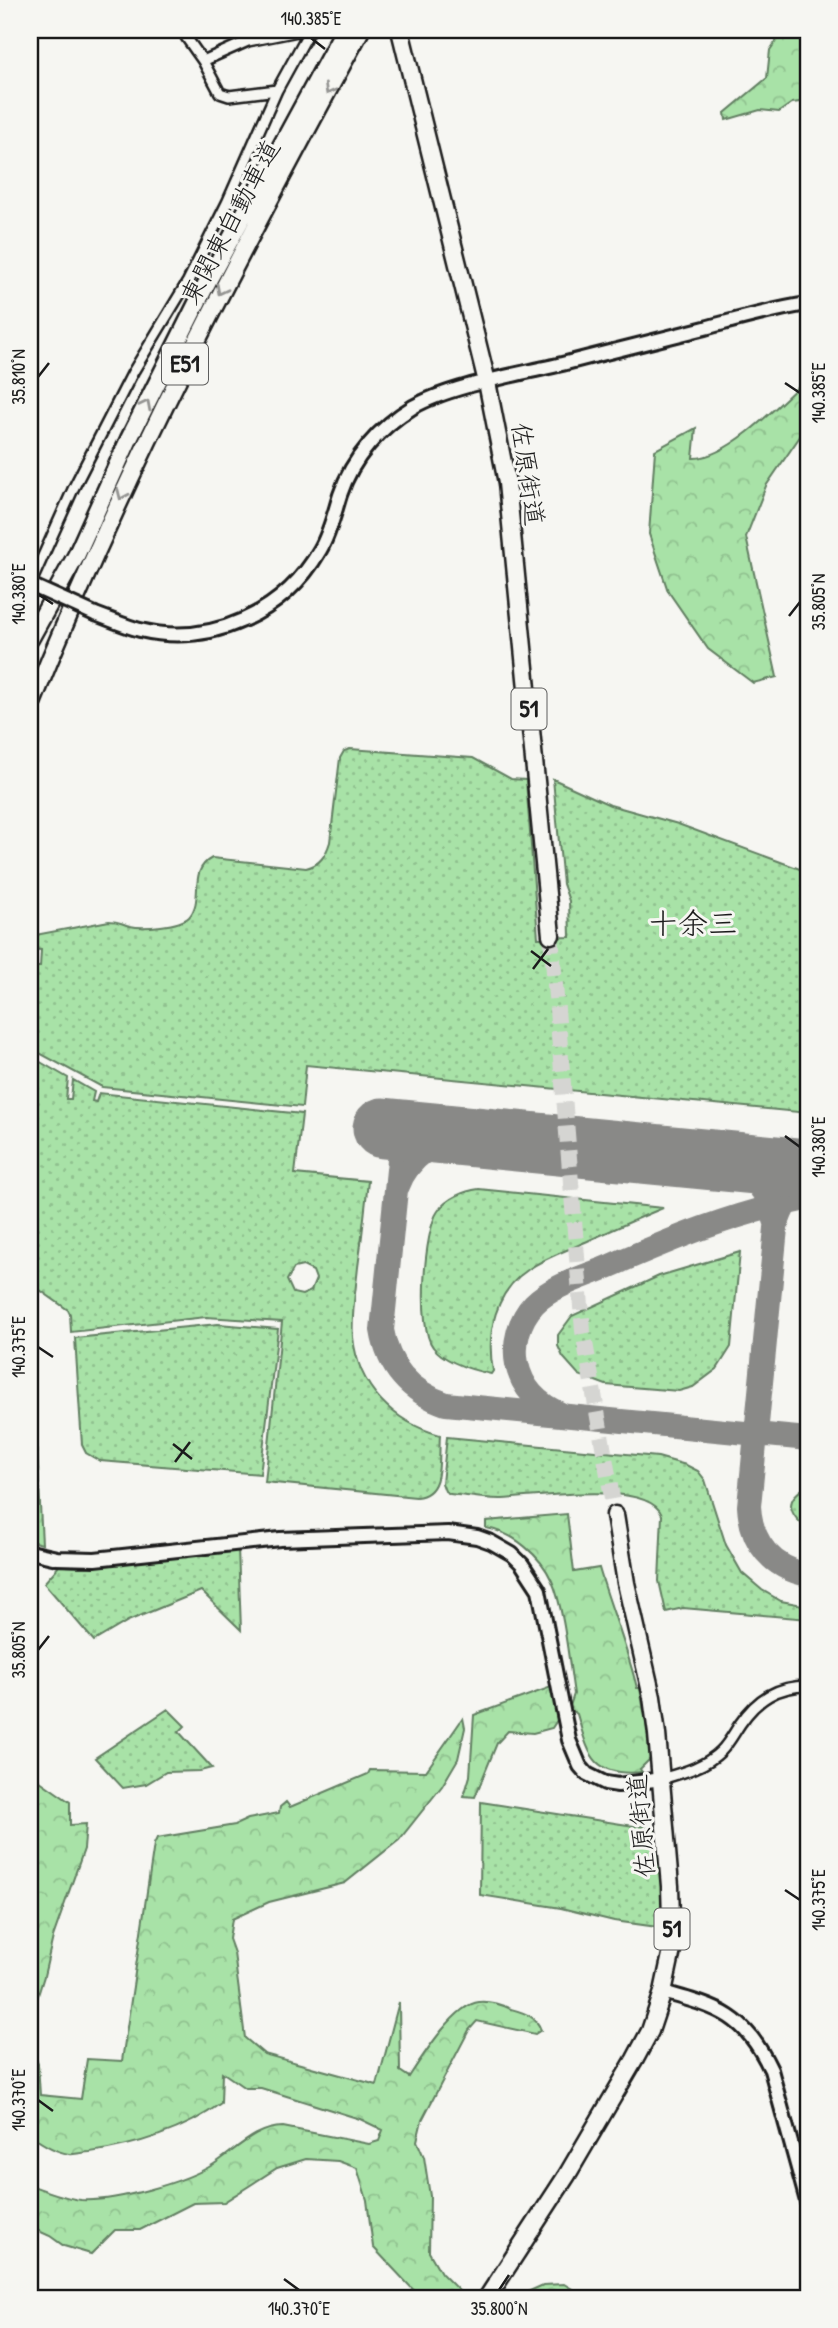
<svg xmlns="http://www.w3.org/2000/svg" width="838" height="2328" viewBox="0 0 838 2328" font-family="'Patrick Hand','Klee One',sans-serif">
  <defs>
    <pattern id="grass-dots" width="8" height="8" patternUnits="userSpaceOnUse" patternTransform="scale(1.75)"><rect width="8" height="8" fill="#a8e2a7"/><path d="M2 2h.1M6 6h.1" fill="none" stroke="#90c18f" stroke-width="1.8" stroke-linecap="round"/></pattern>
    <pattern id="forest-crowns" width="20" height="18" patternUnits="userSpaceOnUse" patternTransform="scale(1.75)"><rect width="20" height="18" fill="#a8e2a7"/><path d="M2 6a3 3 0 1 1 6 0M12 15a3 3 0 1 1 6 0" fill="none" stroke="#90c18f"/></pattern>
  </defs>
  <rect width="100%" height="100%" fill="#f6f6f2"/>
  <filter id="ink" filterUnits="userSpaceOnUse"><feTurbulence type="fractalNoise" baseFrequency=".0143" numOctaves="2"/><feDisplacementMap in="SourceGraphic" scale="14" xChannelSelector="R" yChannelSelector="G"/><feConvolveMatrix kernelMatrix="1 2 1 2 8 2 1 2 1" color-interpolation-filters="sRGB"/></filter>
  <g filter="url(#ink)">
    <path fill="url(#grass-dots)" stroke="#627f62" stroke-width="2" fill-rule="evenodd" d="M350 749 473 758 511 779 526 780 538 938 570 937 569 901 563 884 553 779 610 805 678 824 808 872V1113L306 1065 302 1107 102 1087 30 1048V967H40L41 950 30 949V936L109 921C120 921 121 924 130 926 143 929 180 926 189 917 205 899 187 871 212 858L306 868C320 865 326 855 330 842L340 758 344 751Z
      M30 1056 68 1078 66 1099H71L73 1080 94 1092 92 1101 96 1102 99 1093 302 1114 295 1174 368 1181C365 1209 362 1238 358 1267 356 1289 351 1314 353 1337 358 1387 393 1422 440 1435 438 1457 445 1495 416 1497L265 1482 282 1322 206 1317 71 1332 70 1314 68 1310 30 1283 32 1064ZM303 1266 313 1271 316 1279 311 1291 302 1295 293 1293 287 1280 294 1268Z
      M479 1189 663 1208C636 1219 610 1231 583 1243 565 1251 545 1258 529 1269 495 1291 486 1333 493 1371L491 1374C472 1370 445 1363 433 1347 417 1328 424 1230 438 1211 447 1198 464 1191 479 1189Z
      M740 1252 731 1347 717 1369 693 1387 679 1391 606 1385 579 1375 563 1357 558 1346V1335L572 1316 659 1276Z
      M808 1271V1383C795 1345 803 1309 808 1271Z
      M218 1324 278 1329 260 1474 100 1461 86 1453 82 1445 75 1338Z
      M447 1437 658 1457 686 1465 698 1471 705 1480 726 1545 742 1573 762 1590 781 1601 808 1606V1619L683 1608 666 1612 659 1581 662 1515C648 1479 532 1498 500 1499 484 1499 466 1496 450 1494L445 1491 442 1483Z
      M808 1486V1529C788 1514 783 1499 808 1486Z
      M238 1548 241 1630 201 1591 128 1621 94 1641 44 1583 59 1566 80 1567Z
      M168 1709 185 1726 179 1732 212 1768 200 1771 166 1772 146 1784 123 1788 95 1758Z
      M481 1802 634 1826 658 1827 665 1928 614 1921 561 1908 480 1895Z"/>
    <path fill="url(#forest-crowns)" stroke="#627f62" stroke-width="2" d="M784 30H808V101L792 103 779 112 760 110 726 120 725 113 767 78 770 50Z
      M808 377V431L801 435 766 486 746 537 777 677 753 683 708 649 668 591 649 534 655 450 696 428 693 458C728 459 783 401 808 377Z
      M30 1327H31L42 1544 30 1541Z
      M567 1514 574 1572 599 1568C611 1609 627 1647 637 1688H640L652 1757 640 1769 642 1772C592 1777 589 1755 577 1714L569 1709 574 1694C569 1663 564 1608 552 1581 541 1556 513 1532 486 1528V1521Z
      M554 1686 559 1717 552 1728 533 1733 508 1731 497 1743 475 1797 464 1796 470 1776 474 1715Z
      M463 1718 465 1728 458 1759 442 1786 399 1840 345 1883 269 1902 232 1919 229 1939 234 1953 245 2038 264 2054 377 2085 399 2002 400 2071 409 2077C422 2057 455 2004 479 2002 489 2001 502 2005 511 2009 525 2013 536 2016 541 2030L535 2034 477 2021 469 2030 422 2120 417 2141 424 2157 430 2196 429 2252 441 2273 466 2298H421L373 2247 367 2200 357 2168 338 2161 306 2159 277 2168 224 2202 193 2203 140 2230H115L91 2254 64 2246 50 2236 30 2227V2185C46 2191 64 2198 81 2200 115 2202 186 2182 214 2164 237 2149 256 2127 283 2127L369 2144 379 2141 383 2130 360 2119 261 2088H245L222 2072 221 2103C186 2130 134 2146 90 2152 84 2152 75 2155 69 2154 55 2152 41 2143 30 2135V2044L38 2064 40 2095 81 2099 87 2059 122 2061 154 1844 157 1838 235 1825 248 1819 279 1813 280 1807 286 1802 290 1807 368 1774 370 1770 426 1771Z
      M30 1774 70 1802V1825L86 1824 84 1849 53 1937 44 1976 30 2021Z
      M564 2284 587 2298H522L523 2294 543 2285Z"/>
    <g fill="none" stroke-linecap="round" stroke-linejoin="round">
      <path stroke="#898987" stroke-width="24" d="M402 1130 382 1330C388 1367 410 1392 446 1404L808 1439
        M726 1161C752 1173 769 1193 775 1220
        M808 1181C791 1193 781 1207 776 1228L749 1506C751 1543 772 1568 808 1575
        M398 1186C409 1157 435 1140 465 1136
        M561 1414C539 1405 522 1388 517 1364 513 1343 519 1320 534 1304 552 1286 581 1278 605 1268 668 1241 730 1214 797 1201"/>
      <path stroke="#898987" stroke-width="61" d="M383 1128 808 1169"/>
      <path stroke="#d5d5d2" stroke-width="16" stroke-dasharray="16 8" stroke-linecap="butt" d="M551 935 583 1331 615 1515"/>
      <g stroke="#1c1c1c" stroke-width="14">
        <path id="street" d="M186 37 203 61 220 93 229 96 277 90
          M203 61 248 41 303 30
          M30 585 74 487 133 372 188 281 227 203 277 90 310 30
          M661 1779C682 1773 705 1767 721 1751 729 1743 734 1733 740 1724 757 1699 777 1686 808 1686"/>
      </g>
      <g stroke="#1c1c1c" stroke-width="18">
        <path id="secondary" d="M95 614C110 619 124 626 140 630 211 647 284 613 320 550 330 533 334 514 340 495 352 458 380 427 413 407 451 385 522 374 566 363 612 351 658 340 705 328 739 319 773 309 808 304
          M30 1552 57 1558 95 1559 280 1539 448 1533 477 1537 491 1542 512 1554 522 1564 539 1590 569 1740 580 1766 587 1774 605 1783 618 1785 661 1779
          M663 1992C720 2008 744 2014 771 2070L808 2205"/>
      </g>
      <g stroke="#1c1c1c" stroke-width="21">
        <path id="highway" d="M400 30 487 382 507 483 551 935
          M30 639 76 556 129 439 209 279 344 30
          M30 708C124 474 240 251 361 30
          M487 2298 567 2175 635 2059 650 2031 663 1992 672 1950 670 1886 657 1734 652 1697 626 1583 615 1515"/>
      </g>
      <use href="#street" stroke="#f6f6f2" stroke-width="9"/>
      <use href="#secondary" stroke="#f6f6f2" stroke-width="12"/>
      <use href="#highway" stroke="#f6f6f2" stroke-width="16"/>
      <g stroke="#1c1c1c" stroke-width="18" stroke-linecap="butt">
        <path id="secondary-bridge" d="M35 587 95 614"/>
      </g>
      <use href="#secondary-bridge" stroke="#f6f6f2" stroke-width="12"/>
    </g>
    <defs><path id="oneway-chevron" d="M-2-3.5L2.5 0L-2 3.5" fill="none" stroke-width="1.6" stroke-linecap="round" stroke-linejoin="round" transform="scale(1.75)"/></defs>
    <g stroke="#949492">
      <use href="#oneway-chevron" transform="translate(329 90) rotate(119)"/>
      <use href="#oneway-chevron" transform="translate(221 290) rotate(117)"/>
      <use href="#oneway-chevron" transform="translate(146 405) rotate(-63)"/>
      <use href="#oneway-chevron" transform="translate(122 495) rotate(114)"/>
    </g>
  </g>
  <path fill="none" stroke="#1c1c1c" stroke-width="2.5" d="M311 38 325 49M38 377 49 363M785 383 800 393M38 594 53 604M789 616 800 602M531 951 551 966M533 969 548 949M785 1136 800 1147M38 1347 53 1357M173 1444 192 1459M175 1462 190 1442M38 1650 49 1636M785 1890 800 1900M38 2100 53 2111M284 2279 299 2290M499 2290 509 2275"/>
  <g text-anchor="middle" stroke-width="6" stroke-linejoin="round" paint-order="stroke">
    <g fill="#f6f6f2" stroke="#5d5d5c" stroke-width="2">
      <rect x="162" y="343.5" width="46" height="41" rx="5"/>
      <rect x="511.5" y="688.5" width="35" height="41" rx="5"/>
      <rect x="654.5" y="1908.5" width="35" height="41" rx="5"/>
    </g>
    <g font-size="24" font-weight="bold" fill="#1c1c1c">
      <text x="185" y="372">E51</text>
      <text x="529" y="717">51</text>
      <text x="672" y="1937">51</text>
    </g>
    <g font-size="26" fill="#1c1c1c" stroke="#f6f6f2">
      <text transform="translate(230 222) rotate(-62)" y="9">東関東自動車道</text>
      <text transform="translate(528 474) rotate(82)" y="9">佐原街道</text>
      <text transform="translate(641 1826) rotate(-95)" y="9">佐原街道</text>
    </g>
    <g font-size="30" fill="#1c1c1c" stroke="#f6f6f2">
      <text x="693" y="934">十余三</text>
    </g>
  </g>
  <rect width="838" height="2328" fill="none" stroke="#f6f6f2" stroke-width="77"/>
  <rect x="38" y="38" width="762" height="2252" fill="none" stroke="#1c1c1c" stroke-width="2.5"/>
  <g font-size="18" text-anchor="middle" fill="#1c1c1c">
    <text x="311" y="25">140.385°E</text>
    <text transform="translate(19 377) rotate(-90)" y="6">35.810°N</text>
    <text transform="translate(819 393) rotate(-90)" y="6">140.385°E</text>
    <text transform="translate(19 594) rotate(-90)" y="6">140.380°E</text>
    <text transform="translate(819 602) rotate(-90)" y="6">35.805°N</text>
    <text transform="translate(819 1147) rotate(-90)" y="6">140.380°E</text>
    <text transform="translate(19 1347) rotate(-90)" y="6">140.375°E</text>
    <text transform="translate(19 1650) rotate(-90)" y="6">35.805°N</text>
    <text transform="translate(819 1900) rotate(-90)" y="6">140.375°E</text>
    <text transform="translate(19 2100) rotate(-90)" y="6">140.370°E</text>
    <text x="299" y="2315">140.370°E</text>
    <text x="499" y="2315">35.800°N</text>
  </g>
</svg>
